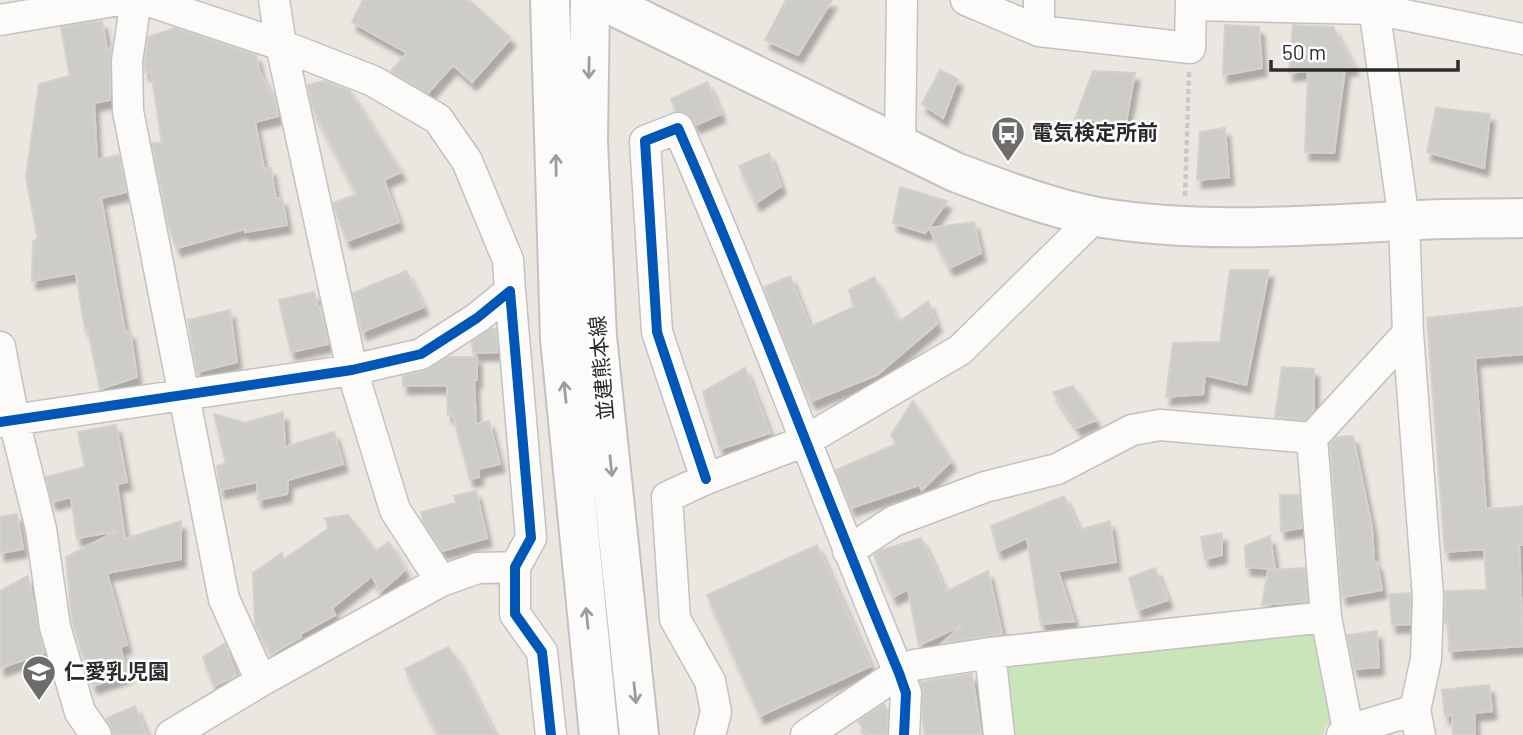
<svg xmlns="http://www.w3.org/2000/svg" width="1523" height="735" viewBox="0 0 1523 735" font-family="Barlow,'Noto Sans JP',sans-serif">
  <defs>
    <filter id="shadow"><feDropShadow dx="4.5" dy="8" stdDeviation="2" flood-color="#0004"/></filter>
  </defs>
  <rect width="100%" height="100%" fill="#eae6e0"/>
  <path fill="#c9e5b9" d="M1313 632 1337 717 1326 726 1323 735H1006L1004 662Z"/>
  <path fill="#ceccc7" stroke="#d4d1cc" stroke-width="2" filter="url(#shadow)" d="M363 0H469L511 38 472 82 453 65 428 93 391 71 407 53 352 22Z
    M786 0H832L798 55 765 40Z
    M102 21 107 50 111 48 110 100 94 103 97 160 119 155 126 192 101 198 125 332 130 331 137 377 100 389 88 329H85L76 273 32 281 33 241 38 239 26 177 39 84 70 76 61 27Z
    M1225 25 1259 27 1262 68 1223 75Z
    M1293 25 1333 27 1354 67 1345 68 1334 153 1305 152 1308 71 1289 73Z
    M175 28 256 55 260 73 271 94 274 93 278 116 255 122 264 169 271 168 276 199 282 198 287 225 245 232V229L177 248 169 227 152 143H162L151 71 145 72V62L148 37Z
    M940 70 958 79 943 118 922 104Z
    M1093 71 1135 73 1126 122 1075 119Z
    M324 81 350 91 401 172 384 180 399 222 347 241 333 203 357 194 312 107 308 85Z
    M707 82 721 114 696 125 688 114 676 111 671 99Z
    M1436 108 1490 114 1484 168 1427 152Z
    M1225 128 1229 177 1197 180 1200 132Z
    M769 153 781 186 756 203 739 166Z
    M900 187 947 201 925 233 893 223Z
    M974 222 981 253 950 268 929 228Z
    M1230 270H1269L1246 385 1205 375 1203 394 1166 397 1173 343 1220 342Z
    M406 271 424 307 362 332 353 293Z
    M790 276 810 327 854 307 849 290 874 277 899 322 928 301 937 324 877 375 812 401 801 381 764 287Z
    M314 292 318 308 320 307 328 344 291 352 279 300Z
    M1523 307V354L1475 358 1486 509 1523 506V545H1519L1523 646 1449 651 1448 622 1445 623V591L1487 590 1484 549 1445 552 1427 318Z
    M230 310 237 362 197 372 188 320Z
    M491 329H496L498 352 473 353 472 342Z
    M449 357H477V380H474L476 424 489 421 500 464 478 469 479 477 470 479 453 415H448L447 385 403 386V376L425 371Z
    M1282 367 1314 369V410L1305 420 1275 417Z
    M745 368 770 433 720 449 703 392Z
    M1073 386 1096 420 1077 428 1053 392Z
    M913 401 951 461 922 490 919 485 851 508 836 470 896 444 891 435Z
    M283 412 285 447 334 432 343 464 288 480 287 494 258 500 257 482 220 490 217 466 226 463 214 414 245 423Z
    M116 425 127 482 117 484 125 539 181 521V559L107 573 127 645 120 647 128 674 93 686 72 621 66 557 117 531 77 538 71 497 52 502 46 477 85 467 78 432Z
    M1353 436 1372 528 1374 562H1377L1382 590 1342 597 1330 444 1337 437Z
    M476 491 487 538 442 551 423 521 421 512 456 503 454 496Z
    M1280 495H1299L1302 528 1281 531Z
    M1064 496 1079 530 1110 521 1116 562 1058 571 1074 621 1041 624 1027 538 998 551 991 526Z
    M17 514 23 549 0 553V517Z
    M348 515 376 551 389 542 405 570 380 592 372 576 332 608 335 615 300 634 301 637 272 654 255 625 253 573 282 553 283 560 329 528 325 518Z
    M1222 533V555L1205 559 1201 537Z
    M1270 536 1275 569 1246 567 1245 546Z
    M921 538 946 592 988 571 1002 634 942 643 963 625 919 645 908 589 893 597 874 555 882 550Z
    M817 545 871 666 760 716 707 595Z
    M1155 568 1168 600 1138 610 1129 578Z
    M1305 568 1307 601 1262 605 1268 570Z
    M28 576 44 653 0 668V591Z
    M1410 593V624L1392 625 1389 594Z
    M1377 631 1379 667 1354 669 1347 635Z
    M225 643 236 676 214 686 203 657Z
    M448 647 457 660 495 735H438L405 669Z
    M972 674 981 735H925L922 715 923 693 921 682Z
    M1489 685 1492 711 1474 713 1475 735H1453L1452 715 1445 716 1442 690Z
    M884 704 888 711 887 735H868L858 721Z
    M135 706 147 735H114L107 718Z"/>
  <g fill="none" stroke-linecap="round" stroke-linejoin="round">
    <g stroke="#c3c2c1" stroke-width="33">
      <path id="street" d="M136 0 127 61 128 111 224 599 261 681
        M146 0 281 45 373 81 438 119 467 161 508 260 510 291
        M274 0 281 45 352 370 395 510 441 581
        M966 0 1039 31 1190 48 1191 0
        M1373 0 1404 220 1408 333 1428 597 1426 659 1415 710
        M1191 5 1375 9 1523 39
        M0 20 119 0
        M1039 31V0
        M900 146 902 0
        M0 347 14 420 41 529 55 627 80 712 96 735
        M0 422 352 370 421 354 477 318 510 291 531 538 515 567V614L542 652 551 735
        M706 479 657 332 645 141 678 128C757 307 823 492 899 673L906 693 904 735
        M848 551 894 521 985 487 1057 469 1132 430 1160 425 1312 438
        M990 653 999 735
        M1348 730 1415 710 1420 735
        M171 735 261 681 441 581 478 568 515 567
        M710 735 716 712 710 681 675 619 667 497 706 479 805 441 960 350 1096 216
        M806 735 899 673 914 665 990 653 1326 617
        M1342 735 1348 730 1326 617 1312 438 1408 333"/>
    </g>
    <g stroke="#c3c2c1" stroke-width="42">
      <path id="secondary" d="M550 0 560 339 599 735
        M590 0 588 142 597 337 639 735
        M601 0 955 172C1000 189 1050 208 1097 217 1199 234 1299 226 1400 221 1441 218 1482 219 1523 218"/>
    </g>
    <path stroke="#c8c8c7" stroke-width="4.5" stroke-dasharray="5 3.5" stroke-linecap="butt" d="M1185 196 1189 72"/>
    <use href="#street" stroke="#fcfbfa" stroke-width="30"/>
    <use href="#secondary" stroke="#fcfbfa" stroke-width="38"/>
    <g stroke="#fff" stroke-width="15">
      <path id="cycleway" d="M0 422 352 370 421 354 477 318 510 291 531 538 515 567V614L542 652 551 735
        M706 479 657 332 645 141 678 128C757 307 823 492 899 673L906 693 904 735"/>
    </g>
    <use href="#cycleway" stroke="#0057b8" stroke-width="10"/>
  </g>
  <defs><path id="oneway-shaft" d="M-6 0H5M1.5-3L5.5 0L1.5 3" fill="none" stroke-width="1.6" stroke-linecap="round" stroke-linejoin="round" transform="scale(1.75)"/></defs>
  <g stroke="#9e9d9d">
    <use href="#oneway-shaft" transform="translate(589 68) rotate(91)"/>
    <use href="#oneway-shaft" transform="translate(556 165) rotate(-91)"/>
    <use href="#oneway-shaft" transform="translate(565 392) rotate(-96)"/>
    <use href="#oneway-shaft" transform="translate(611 466) rotate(84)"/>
    <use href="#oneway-shaft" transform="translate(587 618) rotate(-96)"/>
    <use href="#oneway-shaft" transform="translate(635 693) rotate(84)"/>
  </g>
  <defs>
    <g id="bus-pin" transform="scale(1.75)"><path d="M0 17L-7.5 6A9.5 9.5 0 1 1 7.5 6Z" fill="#6e6c6a" stroke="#fff"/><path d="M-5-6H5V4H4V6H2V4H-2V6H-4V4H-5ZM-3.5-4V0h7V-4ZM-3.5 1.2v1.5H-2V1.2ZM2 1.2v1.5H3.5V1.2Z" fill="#fff"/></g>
    <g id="school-pin" transform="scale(1.75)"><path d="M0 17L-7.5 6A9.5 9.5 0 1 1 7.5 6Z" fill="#6e6c6a" stroke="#fff"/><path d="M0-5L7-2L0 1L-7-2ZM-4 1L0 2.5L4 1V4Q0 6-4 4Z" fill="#fff"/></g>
  </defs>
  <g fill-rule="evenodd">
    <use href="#bus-pin" x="1008" y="133"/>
    <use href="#school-pin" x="39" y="672"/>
  </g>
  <g text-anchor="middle" stroke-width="5" stroke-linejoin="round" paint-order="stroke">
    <g font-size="21" font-weight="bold" fill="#2b2b2b" stroke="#fff" text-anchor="start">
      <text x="1032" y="140">電気検定所前</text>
      <text x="64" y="679">仁愛乳児園</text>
    </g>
    <g font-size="21" fill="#2b2b2b" stroke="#fff">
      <text transform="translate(602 368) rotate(-95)" y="7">並建熊本線</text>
    </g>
  </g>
  <path d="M1271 60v10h187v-10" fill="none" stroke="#2b2b2b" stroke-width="3.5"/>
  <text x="1282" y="60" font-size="21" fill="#2b2b2b" stroke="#ffffff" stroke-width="5" paint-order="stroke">50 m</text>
</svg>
